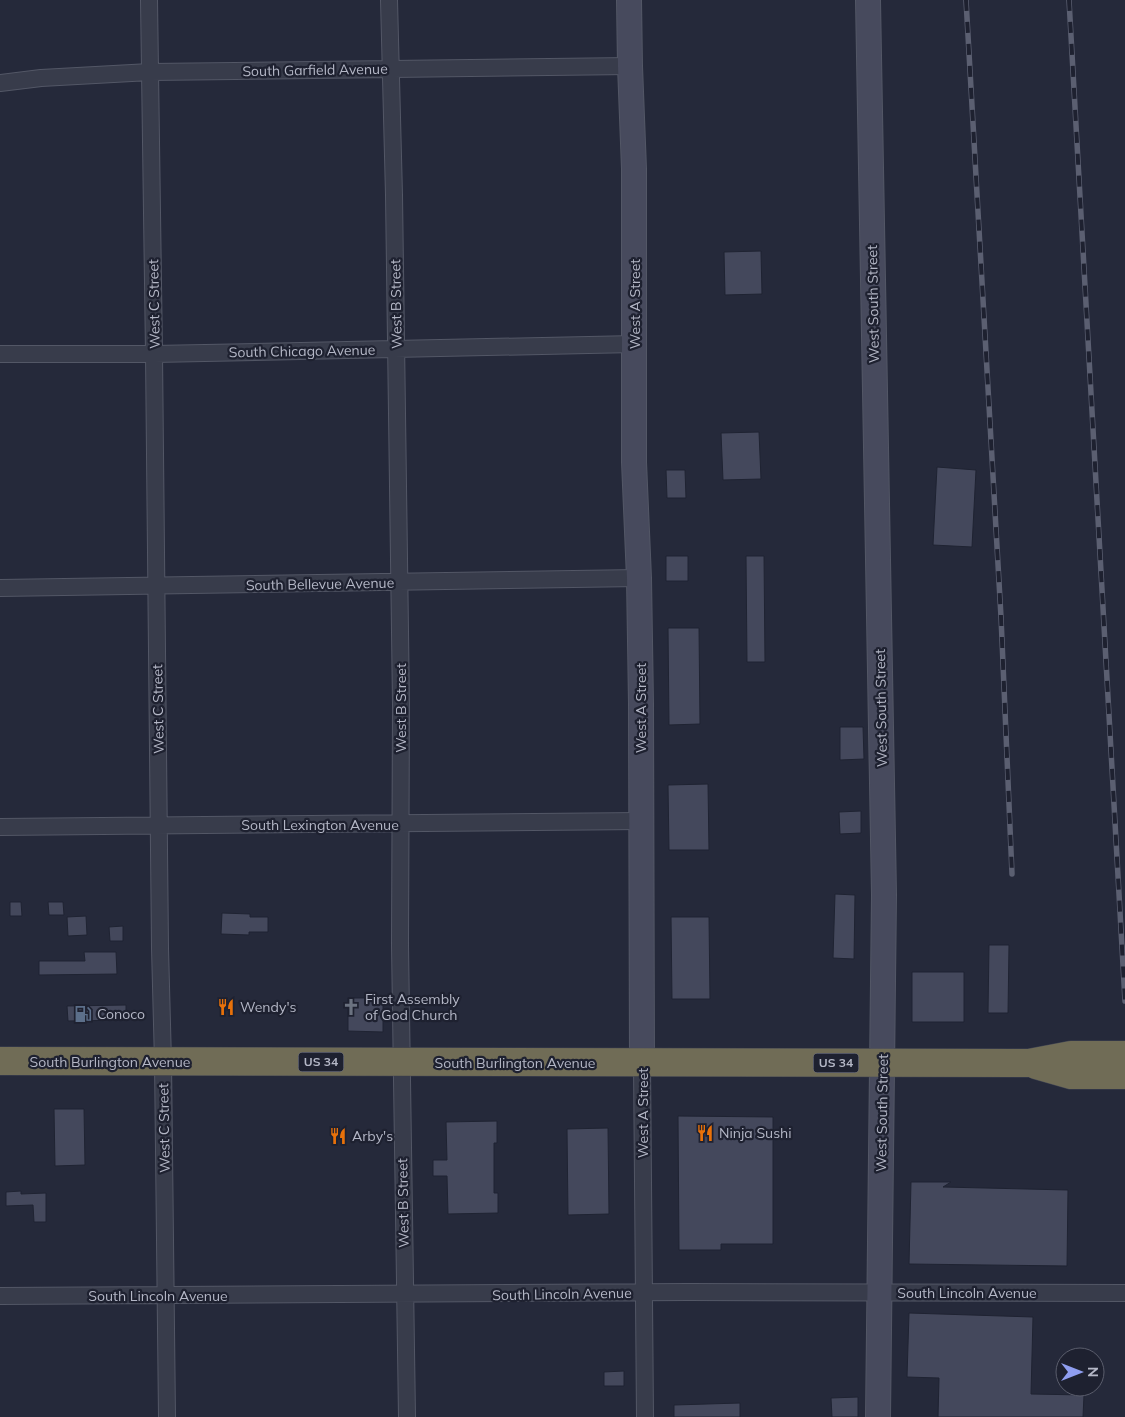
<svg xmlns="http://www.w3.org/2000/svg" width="1125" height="1417" viewBox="0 0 1125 1417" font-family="Mulish,sans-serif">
  <rect width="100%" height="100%" fill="#25293a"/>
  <path fill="#44485c" stroke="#1f2332" d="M761 251 762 294 725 295 724 252Z
    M759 432 761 479 723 480 721 433Z
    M937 467 976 470 972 547 933 545Z
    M666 470H685L686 498H667Z
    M666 556H688V581H666Z
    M746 556H764L765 662H747Z
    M668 628H699L700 724 669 725Z
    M840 727H863L864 759 840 760Z
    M708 784 709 850H669L668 785Z
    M861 811V833L840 834 839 812Z
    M835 894 855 895 854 959 833 958Z
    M10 902H21L22 916H10Z
    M48 902H63L64 915H49Z
    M222 913 250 914V917H268V932H249V935L221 934Z
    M86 916 87 935 68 936 67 917Z
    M671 917H709L710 999H672Z
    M123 926V941H110L109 927Z
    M989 945H1009L1008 1013H988Z
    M84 952H116L117 974 39 975V961H85Z
    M912 972H964V1022H912Z
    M348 998H383V1032L348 1031Z
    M126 1005V1020L68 1021 67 1006Z
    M54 1109H84L85 1165 55 1166Z
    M678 1116 773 1117V1244H721V1250H679Z
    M497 1121V1143H494V1193H498V1213L448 1214 447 1176H433V1160H447L446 1122Z
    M608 1128 609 1214 568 1215 567 1129Z
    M911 1182H951L943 1187 1068 1190 1067 1266 909 1264Z
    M21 1191V1194L46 1193V1222H34L33 1205 6 1206V1192Z
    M909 1313 1033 1317 1031 1394 1084 1395 1083 1417H938L939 1378 907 1377Z
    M624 1371V1386H604V1372Z
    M858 1397V1417H832L831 1398Z
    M740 1403V1417H674V1405Z"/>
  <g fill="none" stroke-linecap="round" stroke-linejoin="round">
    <g stroke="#535766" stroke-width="18">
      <path id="street" d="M149 0 154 354 160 948 163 1062 167 1417
        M389 0 394 195 401 704 400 945 407 1417
        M0 83 41 78 150 72 630 66
        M0 354H154L635 344
        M0 588 639 578
        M0 827 641 821
        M642 1064 645 1417
        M0 1296 688 1292 1125 1293"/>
    </g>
    <g stroke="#535766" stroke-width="26">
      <path id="secondary" d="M629 0 630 66 634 169V462L639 578 641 704 642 1064
        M868 0 884 895 878 1417"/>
    </g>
    <g stroke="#404453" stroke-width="29">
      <path id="highway" d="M0 1061 1029 1063 1071 1055H1125
        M1036 1065 1071 1075H1125"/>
    </g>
    <use href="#street" stroke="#383c4b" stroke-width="16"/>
    <use href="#secondary" stroke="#474a5d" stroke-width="24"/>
    <use href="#highway" stroke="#706c56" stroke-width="28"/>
    <g stroke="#5b5f71" stroke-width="5.5">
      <path id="rail" d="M966 0 1001 617 1012 874
        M1069 0 1125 1001"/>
    </g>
    <use href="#rail" stroke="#1e2130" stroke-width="4" stroke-dasharray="11" stroke-linecap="butt"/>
  </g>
  <defs>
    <g id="restaurant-bare" transform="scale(1.35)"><path d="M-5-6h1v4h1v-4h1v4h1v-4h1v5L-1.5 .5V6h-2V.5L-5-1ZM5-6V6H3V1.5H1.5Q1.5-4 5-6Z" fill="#e8710a" stroke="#1e2130" stroke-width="2.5" paint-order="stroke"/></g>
    <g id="church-bare" transform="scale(1.35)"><path d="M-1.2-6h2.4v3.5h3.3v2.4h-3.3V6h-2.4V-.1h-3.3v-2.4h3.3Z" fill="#6b7280" stroke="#1e2130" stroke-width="2.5" paint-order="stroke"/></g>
    <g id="fuel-bare" transform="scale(1.35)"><path d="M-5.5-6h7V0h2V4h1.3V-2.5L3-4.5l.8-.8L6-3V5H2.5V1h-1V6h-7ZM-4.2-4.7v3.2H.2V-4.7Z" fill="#5c6f8a" stroke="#1e2130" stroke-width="2.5" paint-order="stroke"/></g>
  </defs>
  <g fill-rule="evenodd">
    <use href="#restaurant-bare" x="226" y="1007"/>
    <use href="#church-bare" x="351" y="1007"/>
    <use href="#fuel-bare" x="83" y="1014"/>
    <use href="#restaurant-bare" x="705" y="1133"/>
    <use href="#restaurant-bare" x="338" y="1136"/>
  </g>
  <g text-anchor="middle" stroke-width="4.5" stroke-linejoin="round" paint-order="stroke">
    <g fill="#1e2130" stroke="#878a99" stroke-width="1">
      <rect x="298.5" y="1052.5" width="45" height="19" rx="4"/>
      <rect x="813.5" y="1053.5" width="45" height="19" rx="4"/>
    </g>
    <g font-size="12" font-weight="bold" fill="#b4b7c6">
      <text x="321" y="1066">US 34</text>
      <text x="836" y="1067">US 34</text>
    </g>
    <g font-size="14" fill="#b4b7c6" stroke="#1e2130">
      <text transform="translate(315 70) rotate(-1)" y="5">South Garfield Avenue</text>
      <text transform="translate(154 304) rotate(-91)" y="5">West C Street</text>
      <text transform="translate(396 304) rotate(-91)" y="5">West B Street</text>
      <text transform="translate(635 304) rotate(-90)" y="5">West A Street</text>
      <text transform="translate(873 304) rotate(-91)" y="5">West South Street</text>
      <text transform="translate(302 351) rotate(-1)" y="5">South Chicago Avenue</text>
      <text transform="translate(320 584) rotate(-1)" y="5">South Bellevue Avenue</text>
      <text transform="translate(401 708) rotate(-90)" y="5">West B Street</text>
      <text transform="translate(641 708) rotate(-90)" y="5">West A Street</text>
      <text transform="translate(881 708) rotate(-91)" y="5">West South Street</text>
      <text transform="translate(158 709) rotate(-91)" y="5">West C Street</text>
      <text x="320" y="830">South Lexington Avenue</text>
      <text x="110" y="1067">South Burlington Avenue</text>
      <text x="515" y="1068">South Burlington Avenue</text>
      <text transform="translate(643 1113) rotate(-90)" y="5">West A Street</text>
      <text transform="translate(882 1113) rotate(-89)" y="5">West South Street</text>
      <text transform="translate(164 1128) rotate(-91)" y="5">West C Street</text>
      <text transform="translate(403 1203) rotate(-91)" y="5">West B Street</text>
      <text x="967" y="1298">South Lincoln Avenue</text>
      <text transform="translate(562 1294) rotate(-1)" y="5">South Lincoln Avenue</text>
      <text x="158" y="1301">South Lincoln Avenue</text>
    </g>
    <g font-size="14" fill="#b4b7c6" stroke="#1e2130" text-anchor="start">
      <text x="365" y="1004">First Assembly<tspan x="365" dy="16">of God Church</tspan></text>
      <text x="240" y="1012">Wendy's</text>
      <text x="97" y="1019">Conoco</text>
      <text x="719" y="1138">Ninja Sushi</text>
      <text x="352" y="1141">Arby's</text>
    </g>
  </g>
  <g transform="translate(1080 1372) rotate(90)"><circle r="24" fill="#1e2130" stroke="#5a5d6c"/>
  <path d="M0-4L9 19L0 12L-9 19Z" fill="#8f9ef0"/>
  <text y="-8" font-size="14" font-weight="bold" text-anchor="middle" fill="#b4b7c6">N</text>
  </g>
</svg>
